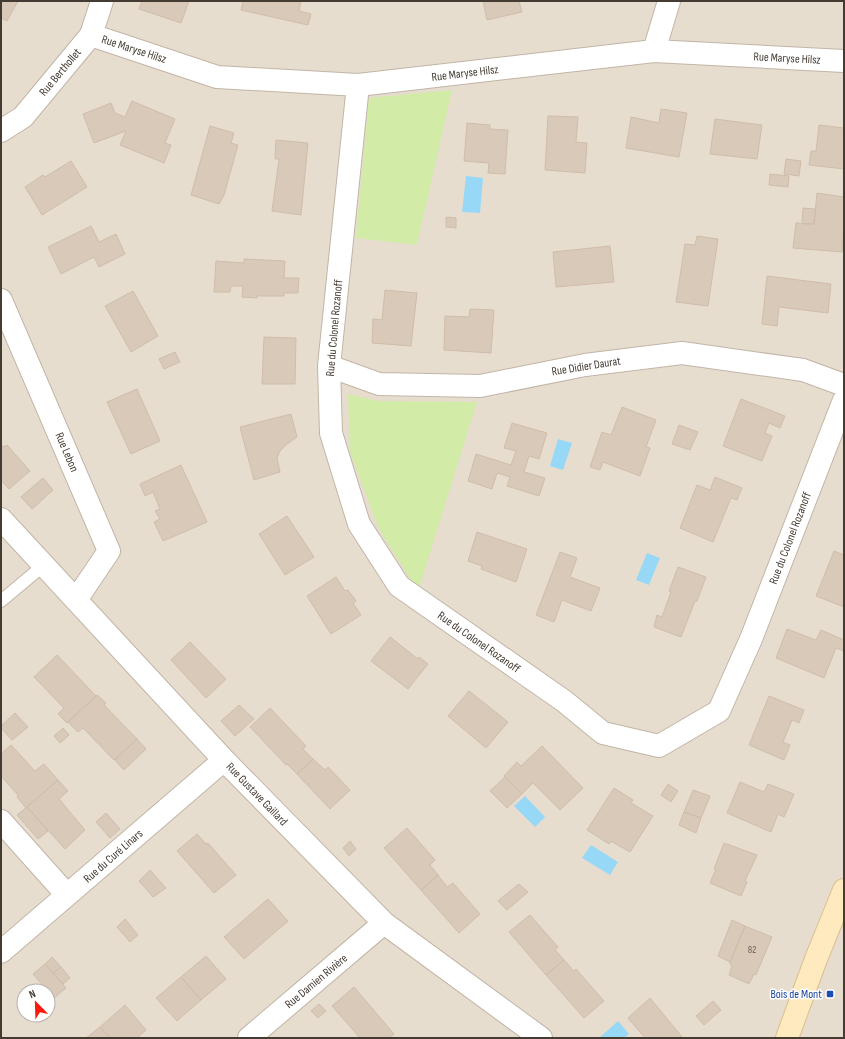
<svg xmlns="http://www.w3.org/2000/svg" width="845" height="1039" viewBox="0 0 845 1039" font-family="'Sofia Sans Condensed',sans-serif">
  <rect width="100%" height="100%" fill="#f2ece1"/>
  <path fill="#e7ddcf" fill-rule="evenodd" d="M1 1H844V1038H1ZM24 991H48V1015H24Z"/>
  <path fill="#d2eba6" d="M452 90 417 245 356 238 369 98Z
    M348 394 378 401 477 402 418 591 379 529 350 452Z"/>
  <path fill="#97d8f6" d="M466 176 483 178 480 213 462 212Z
    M558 439 572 443 563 470 550 466Z
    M647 553 660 558 649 585 636 580Z
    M525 796 545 817 535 827 514 806Z
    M591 845 618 862 610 875 582 858Z
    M618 1021 629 1034 624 1038H599Z"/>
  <path fill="#d8c9b9" stroke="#d0bda9" d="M1 1H18L7 21 1 18Z
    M142 1H189L181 23 139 9Z
    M243 1H301L299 11 311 14 308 25 241 10Z
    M483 1H519L522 12 487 20Z
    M132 101 175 119 165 143 171 145 164 163 120 145 126 131 94 143 83 114 111 103 115 113 125 117Z
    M661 109 687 113 679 157 626 148 631 117 659 123Z
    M548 116 578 117 576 142 587 143 585 173 545 170Z
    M715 119 762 125 757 159 710 154Z
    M467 123 490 125V129L508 130 505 174 488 173 489 163 464 161Z
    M819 125 844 128V169L809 165 811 151H816Z
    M210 126 234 133 231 143 238 145 224 195 219 204 191 195Z
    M276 140 308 143 301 215 272 211 279 159H275Z
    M786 159 801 161 799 176 784 174Z
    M71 161 87 187 42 215 25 187 43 175 45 177Z
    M770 174 789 176 788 187 769 185Z
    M817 193 844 197V224L842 252 793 248 796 223 814 224Z
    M803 208 816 209 814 224H804L802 221Z
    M446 217 456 218V228L446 227Z
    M91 226 99 242 116 234 125 254 99 267 94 257 61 274 48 247Z
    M697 236 718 239 708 306 676 302 685 244 695 245Z
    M610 246 614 282 556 287 553 252Z
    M244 259 285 261 284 278H299L298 293H284V296H257V298L242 297 243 286H231L230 292H214L216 261 244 263Z
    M767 276 831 284 828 313 779 307 777 326 762 324Z
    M385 290 417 293 411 346 372 343 373 319 382 320Z
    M133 291 158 336 131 352 105 306Z
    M470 309 494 310 491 353 444 350 445 316 469 317Z
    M264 337 296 338 295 384H262Z
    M175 352 180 362 164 369 159 359Z
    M137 389 160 441 131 454 107 402Z
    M741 399 785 416 780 428 769 423 765 433 772 436 762 461 723 446Z
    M622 407 656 420 646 447 650 448 640 476 603 462 600 470 590 467 602 432 611 435Z
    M291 414 297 437 287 444 280 451 277 458 280 472 254 480 240 427Z
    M512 423 547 433 539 459 529 456 524 472 545 478 539 496 507 486 510 477 497 473 492 489 468 481 476 454 511 465 516 451 504 448Z
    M679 425 698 432 690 450 672 444Z
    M1 444 4 447 7 445 30 471 9 489 1 480Z
    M181 465 207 522 163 541 154 522 160 519 155 511 160 509 153 492 145 496 140 484Z
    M715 477 742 488 737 500 731 498 713 542 680 528 697 485 710 490Z
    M43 478 53 490 32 509 21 497Z
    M287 516 314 557 285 575 259 534Z
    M477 532 527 549 516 582 481 569 482 566 468 561Z
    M834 551 844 555V607L816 596Z
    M560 552 577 558 570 577 600 588 591 611 562 600 554 622 536 615Z
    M678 567 706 577 697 601H695L681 637 654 627 657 615 662 617 671 592 669 591Z
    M336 577 345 591 348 590 356 601 353 603 361 615 331 634 307 596Z
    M787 629 816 640 821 630 844 640V651L836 648 824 678 776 658Z
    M390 637 418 659 419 657 428 664 408 689 371 661Z
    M190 642 226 679 206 698 171 660Z
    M57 655 96 696 67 723 58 714 64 708 34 677Z
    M469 691 508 722 486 748 448 716Z
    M97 695 106 703 104 705 137 739 114 760 83 728 78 732 68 722Z
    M769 696 804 710 799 723 792 720 783 742 790 745 784 760 749 745Z
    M239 705 254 719 235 736 221 721Z
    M270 708 306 746 303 749 313 759 297 774 287 764 286 765 250 727Z
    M15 713 28 727 12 740 1 728V726Z
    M63 728 69 735 60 743 54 736Z
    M137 739 146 749 124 770 115 760Z
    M11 745 35 771 44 764 58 780 26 808 17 797 18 795 1 776V754Z
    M542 746 583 788 560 810 533 783 522 794 504 776 517 762 521 766Z
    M313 759 325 770 328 767 350 790 330 809 297 774Z
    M505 777 522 794 507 808 490 791Z
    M58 780 68 791 59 799 85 830 65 849 27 807Z
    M740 782 764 792 768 784 794 794 784 817 778 814 771 832 727 813Z
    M668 784 678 791 671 802 661 795Z
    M614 788 633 800 631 803 653 816 630 852 611 841 609 844 587 830Z
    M693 790 710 796 701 818 684 812Z
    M27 807 48 831 38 839 17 815Z
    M684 812 701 818 696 833 679 825Z
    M106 813 120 829 110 838 96 822Z
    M407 828 435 860 430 865 438 875 421 890 384 848Z
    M197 834 206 844 208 843 236 875 214 893 177 851Z
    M350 841 356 849 349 856 343 848Z
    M724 843 757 855 745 881 747 882 741 896 710 883 716 869H714Z
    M150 870 166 888 153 897 139 881Z
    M438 875 447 887 453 883 480 914 459 933 421 890Z
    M519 884 528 892 507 910 498 901Z
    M268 899 288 921 244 959 224 937Z
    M530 915 558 947 555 950 564 960 546 975 509 932Z
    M125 919 138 935 130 942 117 927Z
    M732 920 745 926 730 962 718 956Z
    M745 926 772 937 756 975 754 974 749 984 729 975 732 965 730 964V962Z
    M206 956 226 979 201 1000 181 977Z
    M52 957 61 967 53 973 45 964Z
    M564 960 574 971 576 969 604 1001 584 1018 546 975Z
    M45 964 66 988 54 998 33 974Z
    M61 967 70 978 63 984 53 973Z
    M181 977 201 1000 177 1021 156 998Z
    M354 987 394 1034 389 1038H360L332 1006Z
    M650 998 683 1038H645L628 1018Z
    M713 1001 721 1010 704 1025 696 1016Z
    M319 1004 326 1011 318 1018 311 1011Z
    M125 1005 146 1030 137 1038H110L100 1027Z
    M100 1027 110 1038H86Z"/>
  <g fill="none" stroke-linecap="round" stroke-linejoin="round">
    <g stroke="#c1b5a6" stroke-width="14">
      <path id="lane" d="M1 601 44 565"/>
    </g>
    <g stroke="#c1b5a6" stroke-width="24">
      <path id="street" d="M91 35 217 77 358 85 654 51 844 61
        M654 51 669 1
        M358 85 329 366 331 433 359 524 399 586 564 701 603 733 659 746 719 711 751 639 844 400
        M1 131 23 117 91 35 102 1
        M1 300 109 551 76 600
        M329 366 379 384 480 386 585 365 682 353 803 370 844 385
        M1 519 224 760 384 923 541 1038
        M1 821 67 895
        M1 952 224 760
        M249 1038 384 923"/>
    </g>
    <g stroke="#d9bf8f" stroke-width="24">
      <path id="secondary" d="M787 1038 816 959 844 890"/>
    </g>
    <use href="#lane" stroke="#fff" stroke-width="12"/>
    <use href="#street" stroke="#fff" stroke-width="22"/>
    <use href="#secondary" stroke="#ffe9bf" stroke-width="22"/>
  </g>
  <rect fill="#1a4fb4" stroke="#fff" stroke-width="1.5" x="826" y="990" width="8" height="8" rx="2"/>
  <g text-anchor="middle" stroke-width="3" stroke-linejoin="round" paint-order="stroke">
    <g font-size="10" fill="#695e54">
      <text x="752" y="953">82</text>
    </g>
    <g font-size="12" fill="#443b32" stroke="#fff">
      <text transform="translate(134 49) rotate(18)" y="4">Rue Maryse Hilsz</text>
      <text transform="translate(787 58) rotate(3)" y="4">Rue Maryse Hilsz</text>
      <text transform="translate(60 72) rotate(-50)" y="4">Rue Berthollet</text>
      <text transform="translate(465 73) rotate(-7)" y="4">Rue Maryse Hilsz</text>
      <text transform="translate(334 328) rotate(-85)" y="4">Rue du Colonel Rozanoff</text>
      <text transform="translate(586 366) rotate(-9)" y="4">Rue Didier Daurat</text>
      <text transform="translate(67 452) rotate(67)" y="4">Rue Lebon</text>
      <text transform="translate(790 538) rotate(-69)" y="4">Rue du Colonel Rozanoff</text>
      <text transform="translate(479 642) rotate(35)" y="4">Rue du Colonel Rozanoff</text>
      <text transform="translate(257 794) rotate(46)" y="4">Rue Gustave Gaillard</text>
      <text transform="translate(113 856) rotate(-41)" y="4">Rue du Curé Linars</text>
      <text transform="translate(316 981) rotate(-40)" y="4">Rue Damien Rivière</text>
    </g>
    <g font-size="12" fill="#164399" stroke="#fff" text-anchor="end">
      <text x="822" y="998">Bois de Mont</text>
    </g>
  </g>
  <rect width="845" height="1039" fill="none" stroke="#443b32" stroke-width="4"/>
  <g transform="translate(36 1003) rotate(337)"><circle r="19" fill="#ffffff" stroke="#b4b1ad"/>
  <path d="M0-3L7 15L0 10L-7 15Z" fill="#ff190c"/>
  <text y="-6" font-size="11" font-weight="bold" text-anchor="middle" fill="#443b32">N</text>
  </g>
</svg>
